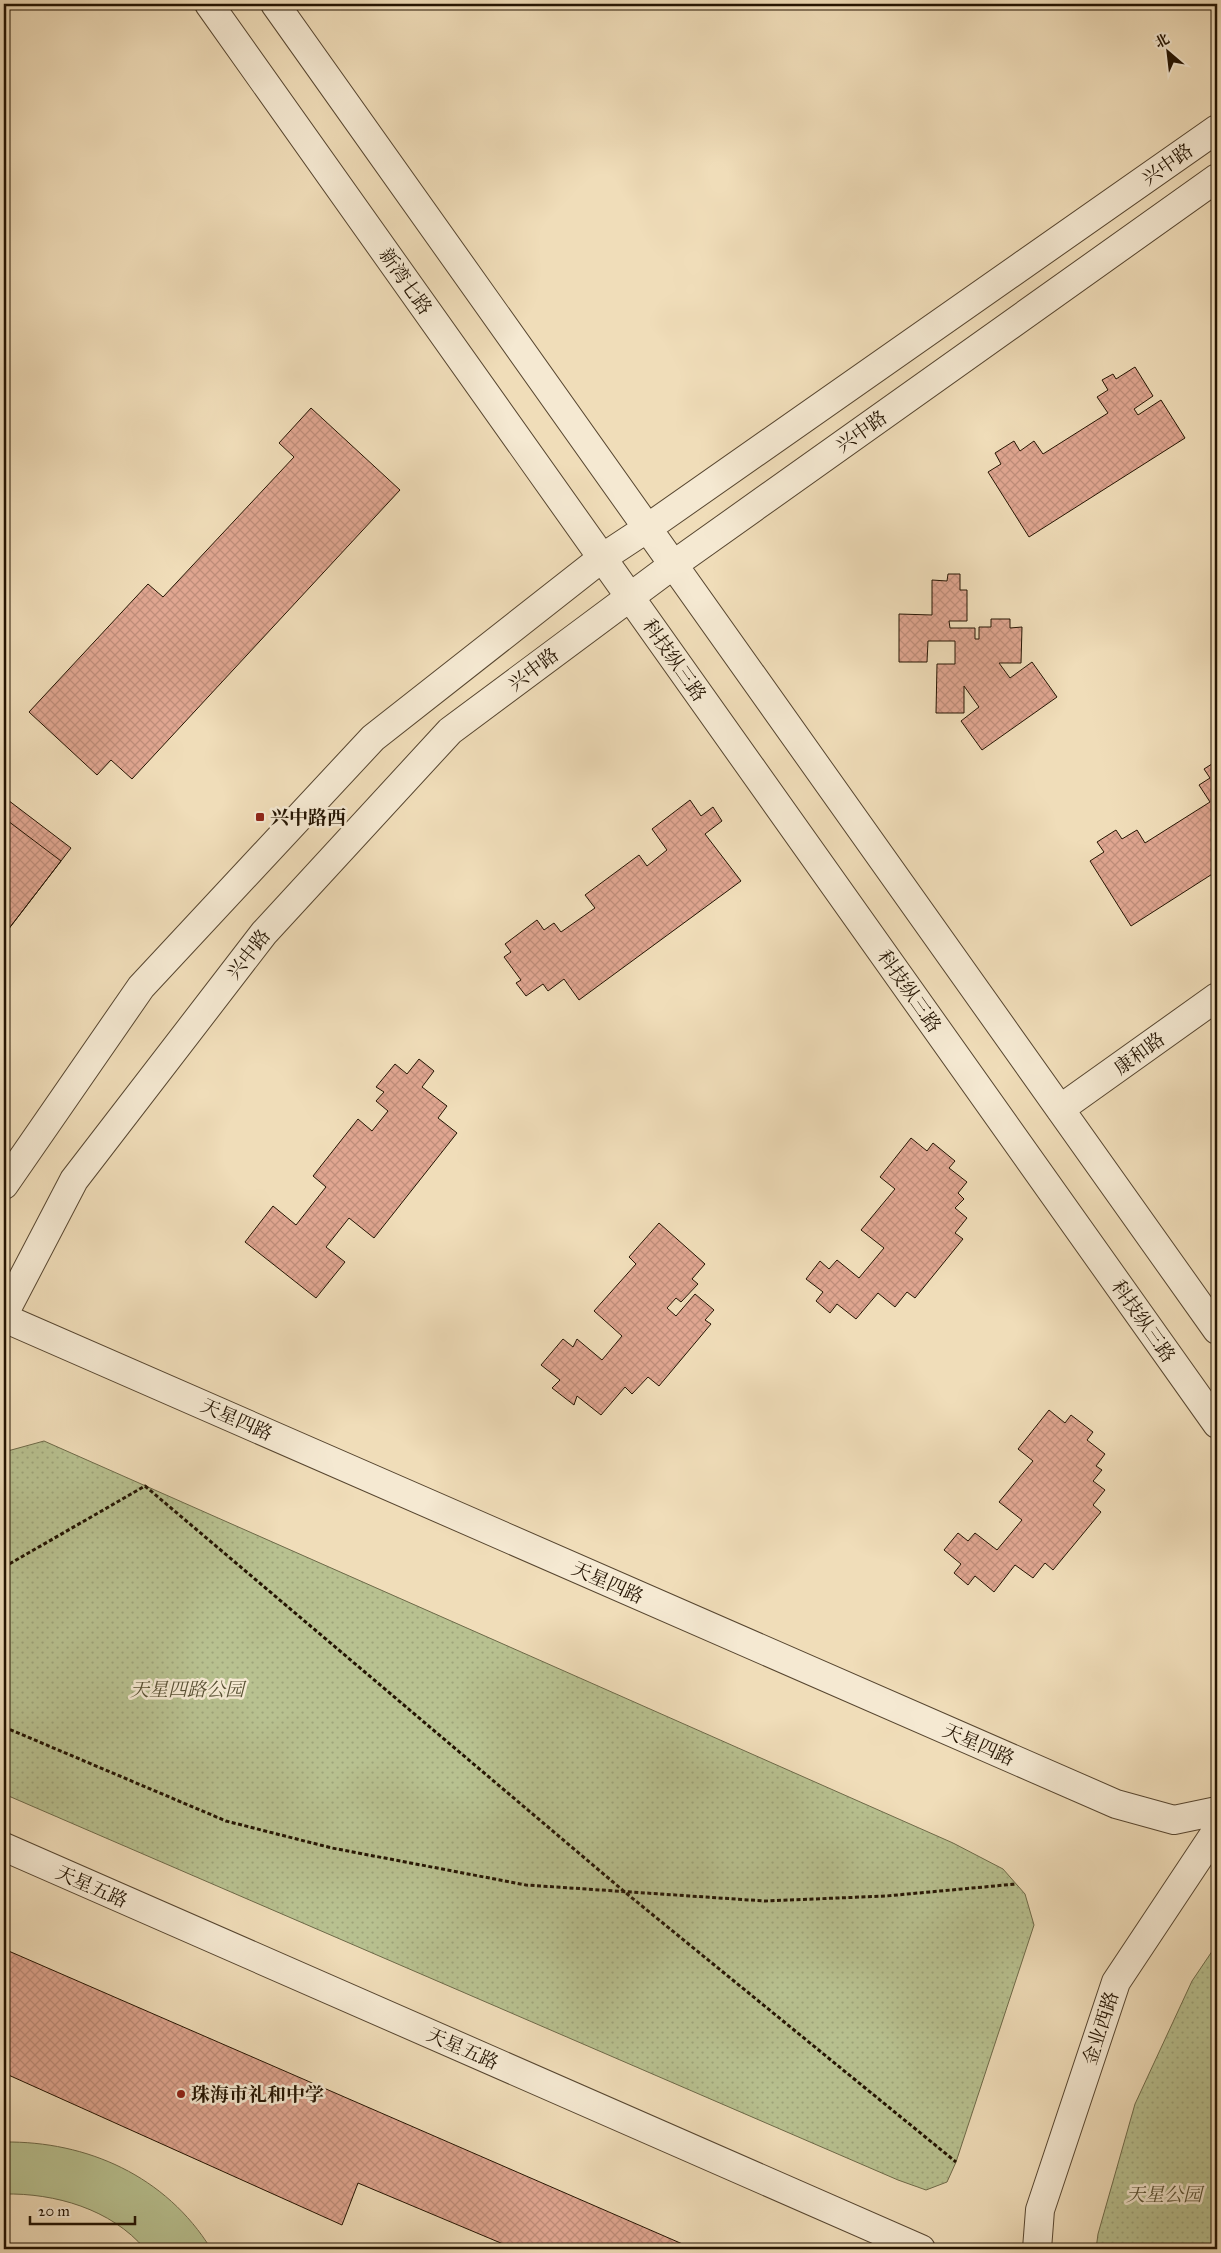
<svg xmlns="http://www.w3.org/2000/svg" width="1221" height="2253" viewBox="0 0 1221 2253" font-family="'IM FELL Great Primer','Noto Serif SC',serif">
  <defs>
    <pattern id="park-dots" width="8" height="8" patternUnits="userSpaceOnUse" patternTransform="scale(1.25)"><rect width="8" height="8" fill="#b8c190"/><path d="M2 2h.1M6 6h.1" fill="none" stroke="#9ea57b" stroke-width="1.8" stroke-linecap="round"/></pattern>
    <pattern id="building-cross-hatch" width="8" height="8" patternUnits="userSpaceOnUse" patternTransform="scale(1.25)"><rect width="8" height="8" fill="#e0a691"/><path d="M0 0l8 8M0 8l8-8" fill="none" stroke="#c08e7b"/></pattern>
  </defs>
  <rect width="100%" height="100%" fill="#f0ddb9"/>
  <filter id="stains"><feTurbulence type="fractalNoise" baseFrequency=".004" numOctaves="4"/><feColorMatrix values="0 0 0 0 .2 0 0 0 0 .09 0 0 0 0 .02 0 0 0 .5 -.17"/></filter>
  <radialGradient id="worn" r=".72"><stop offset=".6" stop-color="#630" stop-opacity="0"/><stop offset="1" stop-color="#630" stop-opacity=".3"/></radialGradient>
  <path fill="url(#park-dots)" stroke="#6e6a49" d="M44 1441 953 1843 1003 1869 1025 1894 1034 1925 956 2162 947 2182 926 2190 898 2180 4 1794V1452Z
    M1217 1944V2249H1096L1098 2234 1135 2104 1192 1981Z"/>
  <path fill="#b8c190" stroke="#6e6a49" d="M4 2142C87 2141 166 2176 211 2249H145C111 2209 55 2193 4 2194Z"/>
  <path fill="url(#building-cross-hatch)" stroke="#241402" d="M1135 367 1153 396 1134 409 1138 415 1161 400 1185 438 1029 537 988 472 1001 464 995 453 1014 441 1020 451 1034 441 1043 454 1108 413 1097 397 1108 390 1102 380 1113 374 1116 379Z
    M311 408 400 490 132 779 111 760 97 775 29 712 148 584 163 597 294 457 279 443Z
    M948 574H960V590H967V621H949L950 628H975V639H979V627H991V619H1010V628L1022 627 1021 663H999L1010 678 1032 662 1057 697 982 750 961 721 979 707 964 686V713H936L937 664H955V641H928L927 662H899V614L932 615V580L947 581Z
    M1215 762 1217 766V871L1131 926 1090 861 1104 852 1097 842 1116 830 1122 839 1137 830 1145 843 1210 802 1199 785 1210 778 1204 769Z
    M4 797 71 848 4 935Z
    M690 800 701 816 713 807 722 821 705 834 741 881 579 1000 564 979 548 991 543 984 526 996 516 983 521 980 504 957 511 952 505 944 537 920 544 930 554 923 561 932 595 908 585 895 639 855 647 866 667 850 652 829Z
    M4 818 61 861 4 935Z
    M419 1059 434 1071 422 1087 447 1106 438 1118 457 1133 374 1238 349 1218 326 1247 345 1262 316 1298 245 1242 273 1206 296 1225 326 1187 313 1176 358 1119 372 1131 388 1111 376 1101 384 1092 376 1087 395 1064 407 1074Z
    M911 1138 927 1151 933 1143 955 1161 949 1168 967 1182 958 1193 964 1199 955 1208 967 1218 955 1233 963 1239 915 1298 907 1292 895 1307 878 1293 856 1319 837 1304 830 1313 816 1301 823 1292 806 1279 820 1261 829 1269 837 1260 859 1278 884 1248 861 1230 895 1189 880 1177Z
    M659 1223 705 1264 692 1279 698 1284 681 1302 676 1298 667 1308 676 1316 695 1294 714 1310 705 1320 711 1324 659 1386 648 1377 632 1394 625 1387 601 1415 577 1396 574 1405 552 1388 560 1380 541 1365 563 1339 573 1347 577 1339 602 1360 622 1336 594 1311 636 1264 629 1257Z
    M1049 1410 1065 1423 1071 1415 1093 1432 1087 1440 1105 1454 1096 1466 1102 1470 1093 1481 1105 1490 1093 1505 1101 1512 1053 1570 1045 1563 1033 1578 1015 1565 994 1592 975 1576 968 1585 954 1573 961 1564 944 1550 958 1533 968 1541 975 1533 997 1550 1022 1520 999 1502 1033 1461 1018 1449Z
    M4 1949 694 2249H515L358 2183 342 2225 4 2073Z"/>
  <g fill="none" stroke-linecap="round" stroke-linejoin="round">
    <g stroke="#574630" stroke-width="30">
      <path id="minor" d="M209 4 1217 1424
        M275 4 1217 1330
        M1060 1109 1217 997
        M4 1185 141 987 373 738 602 558 649 527 1217 129
        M4 1314 74 1180 264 933 450 731 673 565 1217 178
        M4 1318 1116 1804 1174 1820 1217 1811
        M4 1847 921 2249
        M1037 2249 1040 2210 1116 1982 1217 1830"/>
    </g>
    <path stroke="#241402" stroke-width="3" stroke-dasharray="4 2.5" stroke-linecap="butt" d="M4 1567 145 1486 626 1893 956 2162
      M4 1727 226 1821 332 1848 526 1885 765 1901 886 1896 1016 1884"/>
    <use href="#minor" stroke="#f5e9d2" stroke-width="28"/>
  </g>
  <g fill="#8f2418" stroke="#f5e9d2" stroke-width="2">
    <rect x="255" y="812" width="10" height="10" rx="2.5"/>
    <circle cx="181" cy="2094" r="5"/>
  </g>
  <g text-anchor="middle" stroke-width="5" stroke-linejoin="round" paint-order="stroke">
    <g font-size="19" fill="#241402" stroke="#f5e9d2">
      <text transform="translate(1167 164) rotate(-35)" y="7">兴中路</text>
      <text transform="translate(406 281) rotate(55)" y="7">新湾七路</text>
      <text transform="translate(861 431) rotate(-35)" y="7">兴中路</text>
      <text transform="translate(675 660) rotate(55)" y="7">科技纵三路</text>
      <text transform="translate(533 669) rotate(-37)" y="7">兴中路</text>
      <text transform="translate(248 954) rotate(-52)" y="7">兴中路</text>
      <text transform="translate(910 991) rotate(55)" y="7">科技纵三路</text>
      <text transform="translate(1139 1053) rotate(-36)" y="7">康和路</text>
      <text transform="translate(1144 1321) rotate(55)" y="7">科技纵三路</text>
      <text transform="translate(237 1419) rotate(24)" y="7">天星四路</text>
      <text transform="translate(608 1582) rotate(24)" y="7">天星四路</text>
      <text transform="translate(979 1744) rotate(24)" y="7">天星四路</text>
      <text transform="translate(92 1886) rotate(24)" y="7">天星五路</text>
      <text transform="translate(1100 2028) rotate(-72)" y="7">金业西路</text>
      <text transform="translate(463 2048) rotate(24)" y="7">天星五路</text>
    </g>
    <g font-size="19" font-weight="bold" fill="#241402" stroke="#f5e9d2" text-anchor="start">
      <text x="270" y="824">兴中路西</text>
      <text x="191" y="2101">珠海市礼和中学</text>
    </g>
    <g font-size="19" font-style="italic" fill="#585134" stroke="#f5e9d2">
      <text x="187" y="1696">天星四路公园</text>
      <text x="1164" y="2201">天星公园</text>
    </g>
  </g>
  <rect width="1221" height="2253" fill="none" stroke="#f0ddb9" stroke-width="20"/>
  <rect x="5" y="5" width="1211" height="2243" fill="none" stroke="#241402" stroke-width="2.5"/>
  <rect x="10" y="10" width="1201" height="2233" fill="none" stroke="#241402"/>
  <g transform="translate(1168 52) rotate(332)" stroke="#f5e9d2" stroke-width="4" paint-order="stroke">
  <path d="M0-4L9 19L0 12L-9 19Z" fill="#241402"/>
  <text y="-8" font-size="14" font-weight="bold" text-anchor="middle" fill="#241402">北</text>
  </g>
  <path d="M30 2216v8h105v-8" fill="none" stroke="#241402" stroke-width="2.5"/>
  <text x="38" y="2216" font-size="15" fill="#241402" stroke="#f5e9d2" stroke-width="4" paint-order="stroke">20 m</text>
  <rect width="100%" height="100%" filter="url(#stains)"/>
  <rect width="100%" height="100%" fill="url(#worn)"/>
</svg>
